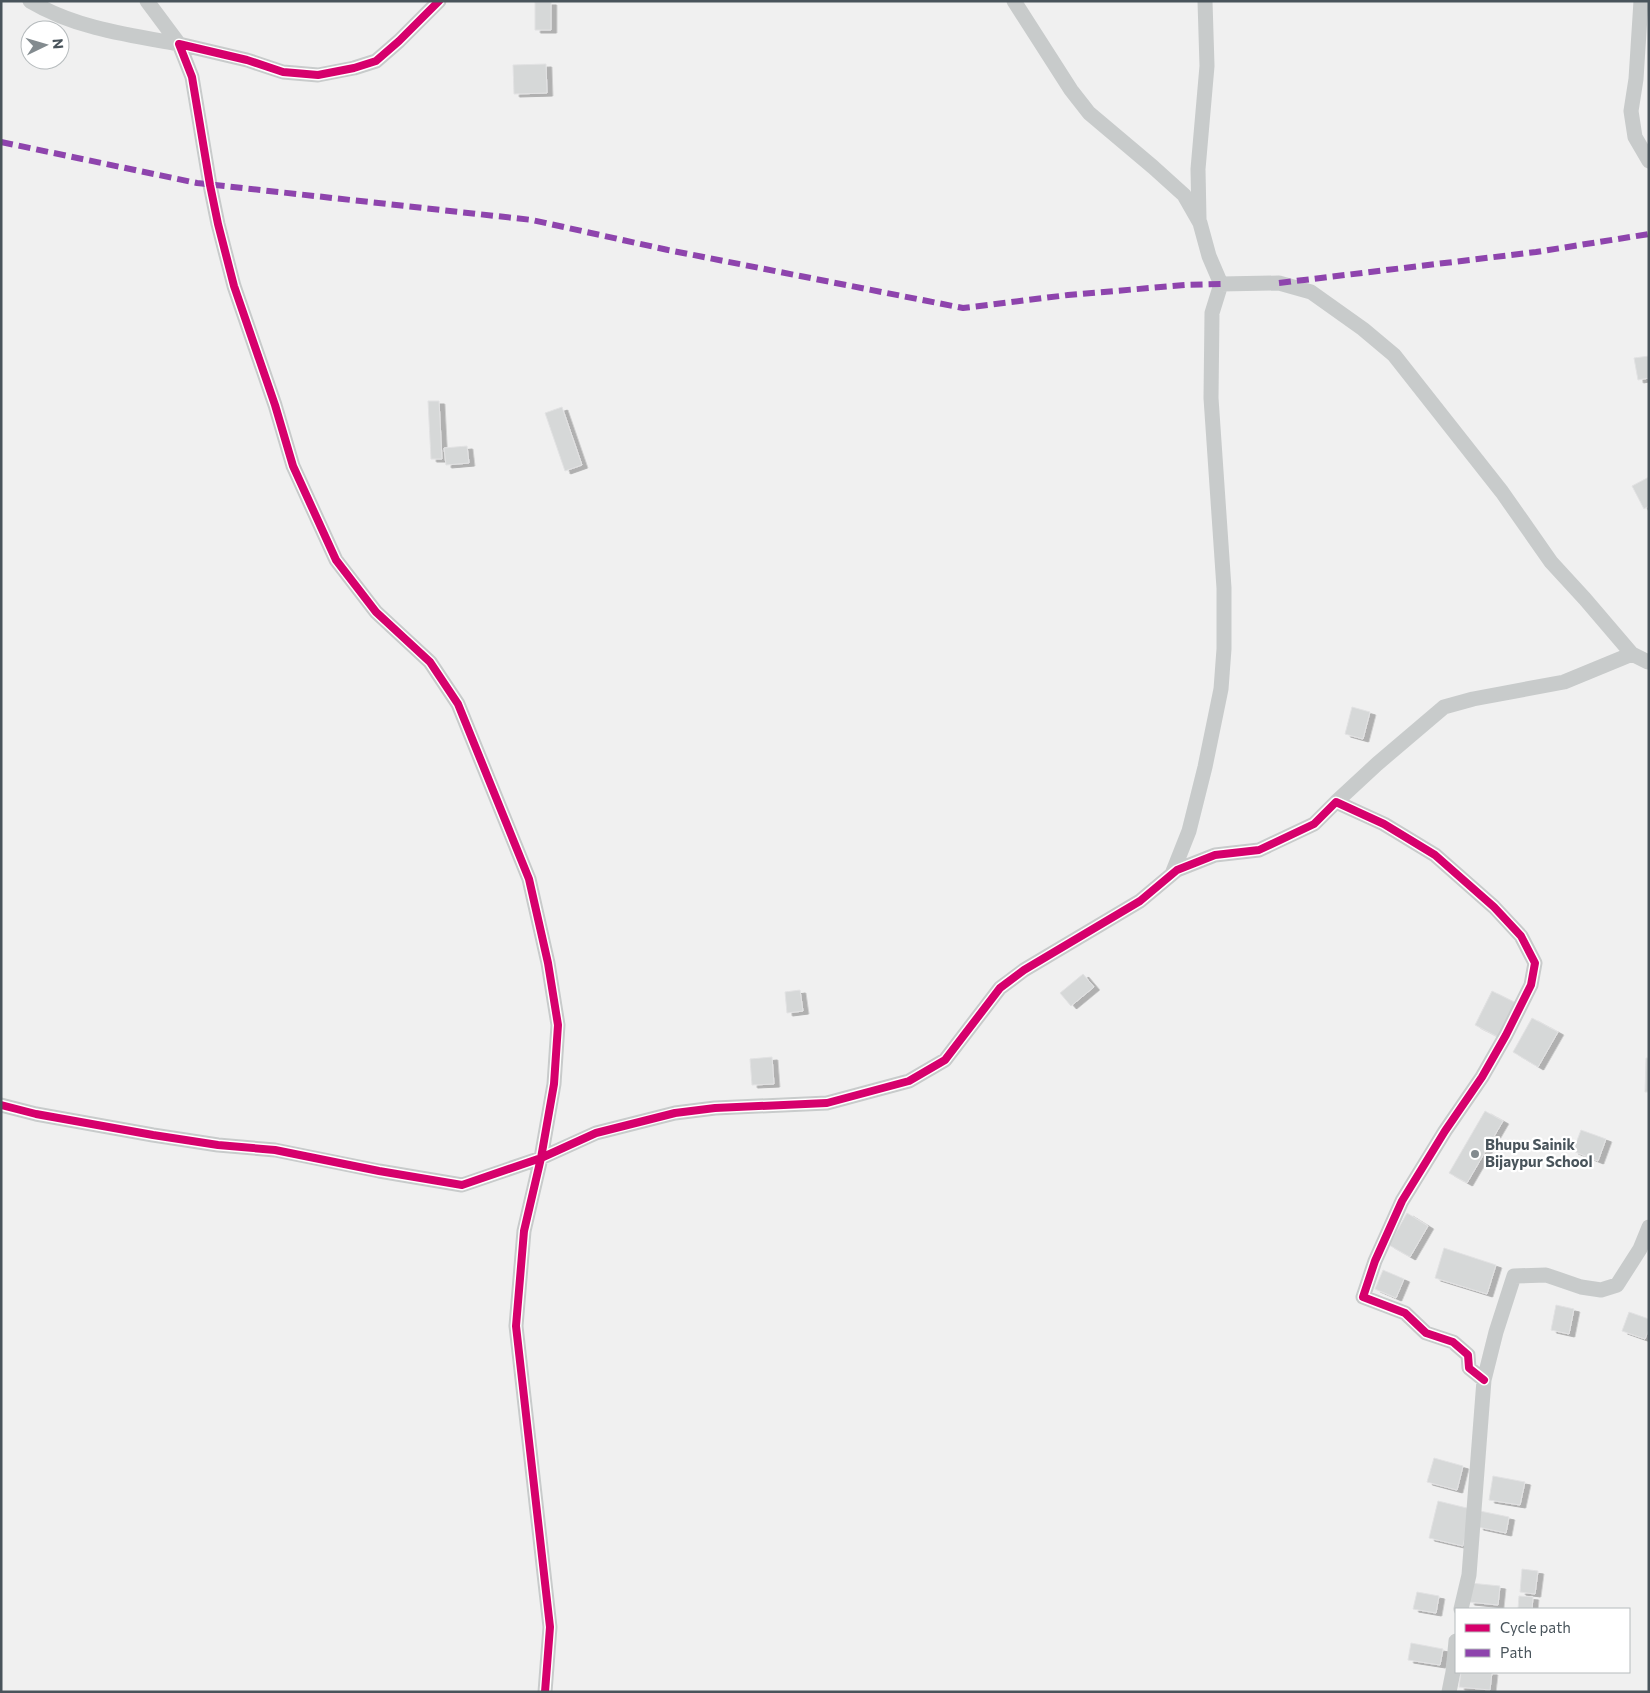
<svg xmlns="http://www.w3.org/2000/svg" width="1650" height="1693" viewBox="0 0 1650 1693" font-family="Commissioner,sans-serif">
  <defs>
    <filter id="shadow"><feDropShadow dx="5.5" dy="3" stdDeviation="0" flood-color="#0004"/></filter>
  </defs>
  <rect width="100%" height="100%" fill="#f0f0f0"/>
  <path fill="#d6d8d8" stroke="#e2e2e3" filter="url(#shadow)" d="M535 2H551V30H535Z
    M546 64 547 93 514 94 513 65Z
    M1649 356V378L1638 380 1634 358Z
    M428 401H439L442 459H431Z
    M562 407 582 465 565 471 545 413Z
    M467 446 469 463 446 465 444 448Z
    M1649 477V506L1644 509 1632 486Z
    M1352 707 1370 712 1363 739 1345 734Z
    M1083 974 1094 987 1071 1006 1060 993Z
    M800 990 803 1011 787 1013 785 992Z
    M1492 991 1516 1003 1498 1037 1475 1025Z
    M1532 1018 1558 1032 1538 1067 1513 1052Z
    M772 1057 774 1084 752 1085 750 1059Z
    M1646 1058H1649V1092H1645Z
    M1485 1111 1503 1121 1467 1183 1449 1173Z
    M1581 1130 1606 1139 1598 1161 1573 1151Z
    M1407 1213 1428 1226 1410 1257 1389 1245Z
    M1444 1248 1496 1265 1487 1294 1435 1278Z
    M1383 1270 1404 1279 1396 1298 1375 1289Z
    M1556 1305 1574 1309 1569 1334 1551 1330Z
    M1629 1312 1649 1319V1329L1645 1339 1622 1331Z
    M1434 1458 1463 1466 1457 1490 1427 1482Z
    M1493 1476 1525 1482 1520 1505 1489 1500Z
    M1438 1501 1471 1509 1463 1546 1429 1538Z
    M1480 1511 1509 1517 1506 1533 1478 1527Z
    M1522 1569 1538 1571 1535 1594 1520 1592Z
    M1470 1583 1500 1586 1498 1605 1469 1602Z
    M1417 1592 1439 1596 1436 1613 1413 1609Z
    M1519 1596 1533 1597 1532 1609H1518Z
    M1411 1643 1443 1649 1440 1665 1408 1660Z
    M1461 1672H1492L1490 1690 1459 1687Z"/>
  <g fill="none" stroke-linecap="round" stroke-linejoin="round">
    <path stroke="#c8cbcb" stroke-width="15" d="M30 1C75 28 128 35 179 44
      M147 1 179 44
      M439 1 399 41 376 61 354 68 318 75 283 72 247 60 179 44 192 77 210 185 218 224 234 286 275 405 293 466 336 560 376 612 430 662 458 704 529 879 548 963 558 1025 554 1084 541 1158 524 1231 516 1326 550 1627 545 1692
      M1014 1 1071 90 1089 113 1153 167 1184 195 1200 223 1209 256 1221 284
      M1641 1 1636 79 1631 111 1635 137 1649 161
      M1199 219 1198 169 1207 66 1205 1
      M1336 802 1377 764 1444 707 1473 699 1564 682 1632 654 1648 662
      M1172 874 1189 831 1205 767 1221 689 1224 649V588L1211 398 1212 313 1221 284 1279 283 1311 292 1363 329 1394 355 1502 492 1551 562 1585 599 1632 654
      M1 1105 36 1114 153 1135 218 1145 275 1150 379 1171 462 1185 541 1158 596 1133 675 1113 715 1108 827 1103 909 1081 945 1060 1000 988 1024 970 1140 901 1177 870 1215 855 1259 850 1314 824 1336 802 1384 824 1435 855 1494 907 1521 936 1535 963 1531 985 1506 1035 1482 1077 1445 1131 1402 1201 1375 1261 1363 1297 1405 1313 1426 1333 1453 1342 1468 1355 1469 1368 1484 1380
      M1461 1609 1469 1575 1484 1380 1496 1332 1514 1276 1546 1275 1581 1287 1601 1290 1617 1285 1640 1249 1649 1227
      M1449 1692 1453 1672 1456 1641"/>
    <path stroke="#8e44ad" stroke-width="6" stroke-dasharray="12 6" stroke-linecap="butt" d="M1 142 197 183 532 220 668 250 963 308 1068 295 1185 285 1221 284
      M1279 283 1536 252 1649 234"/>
    <g stroke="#fff" stroke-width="11">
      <path id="cycleway" d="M439 1 399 41 376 61 354 68 318 75 283 72 247 60 179 44 192 77 210 185 218 224 234 286 275 405 293 466 336 560 376 612 430 662 458 704 529 879 548 963 558 1025 554 1084 541 1158 524 1231 516 1326 550 1627 545 1692
        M1 1105 36 1114 153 1135 218 1145 275 1150 379 1171 462 1185 541 1158 596 1133 675 1113 715 1108 827 1103 909 1081 945 1060 1000 988 1024 970 1140 901 1177 870 1215 855 1259 850 1314 824 1336 802 1384 824 1435 855 1494 907 1521 936 1535 963 1531 985 1506 1035 1482 1077 1445 1131 1402 1201 1375 1261 1363 1297 1405 1313 1426 1333 1453 1342 1468 1355 1469 1368 1484 1380"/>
    </g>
    <use href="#cycleway" stroke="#d6006c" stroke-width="8"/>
  </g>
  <circle fill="#838b8f" stroke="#fff" stroke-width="2" cx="1475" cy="1154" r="5"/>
  <g text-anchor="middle" stroke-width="4.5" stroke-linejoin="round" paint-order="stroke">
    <g font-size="15" font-weight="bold" fill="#49545b" stroke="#fff" text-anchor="start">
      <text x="1485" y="1150">Bhupu Sainik<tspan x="1485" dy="17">Bijaypur School</tspan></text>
    </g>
  </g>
  <rect width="1650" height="1693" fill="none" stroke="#49545b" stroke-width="5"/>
  <rect x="1455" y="1608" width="175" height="65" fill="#ffffff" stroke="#b6bbbd"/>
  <rect x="1465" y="1624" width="25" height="8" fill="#d6006c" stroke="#b6bbbd"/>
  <text x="1500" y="1633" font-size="15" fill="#49545b">Cycle path</text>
  <rect x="1465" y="1649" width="25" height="8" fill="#8e44ad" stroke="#b6bbbd"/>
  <text x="1500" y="1658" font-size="15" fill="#49545b">Path</text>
  <g transform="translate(45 45) rotate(85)"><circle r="24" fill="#ffffff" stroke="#b6bbbd"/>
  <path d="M0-4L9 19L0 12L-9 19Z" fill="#838b8f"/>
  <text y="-8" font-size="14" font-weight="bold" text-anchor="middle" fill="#49545b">N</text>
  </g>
</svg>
